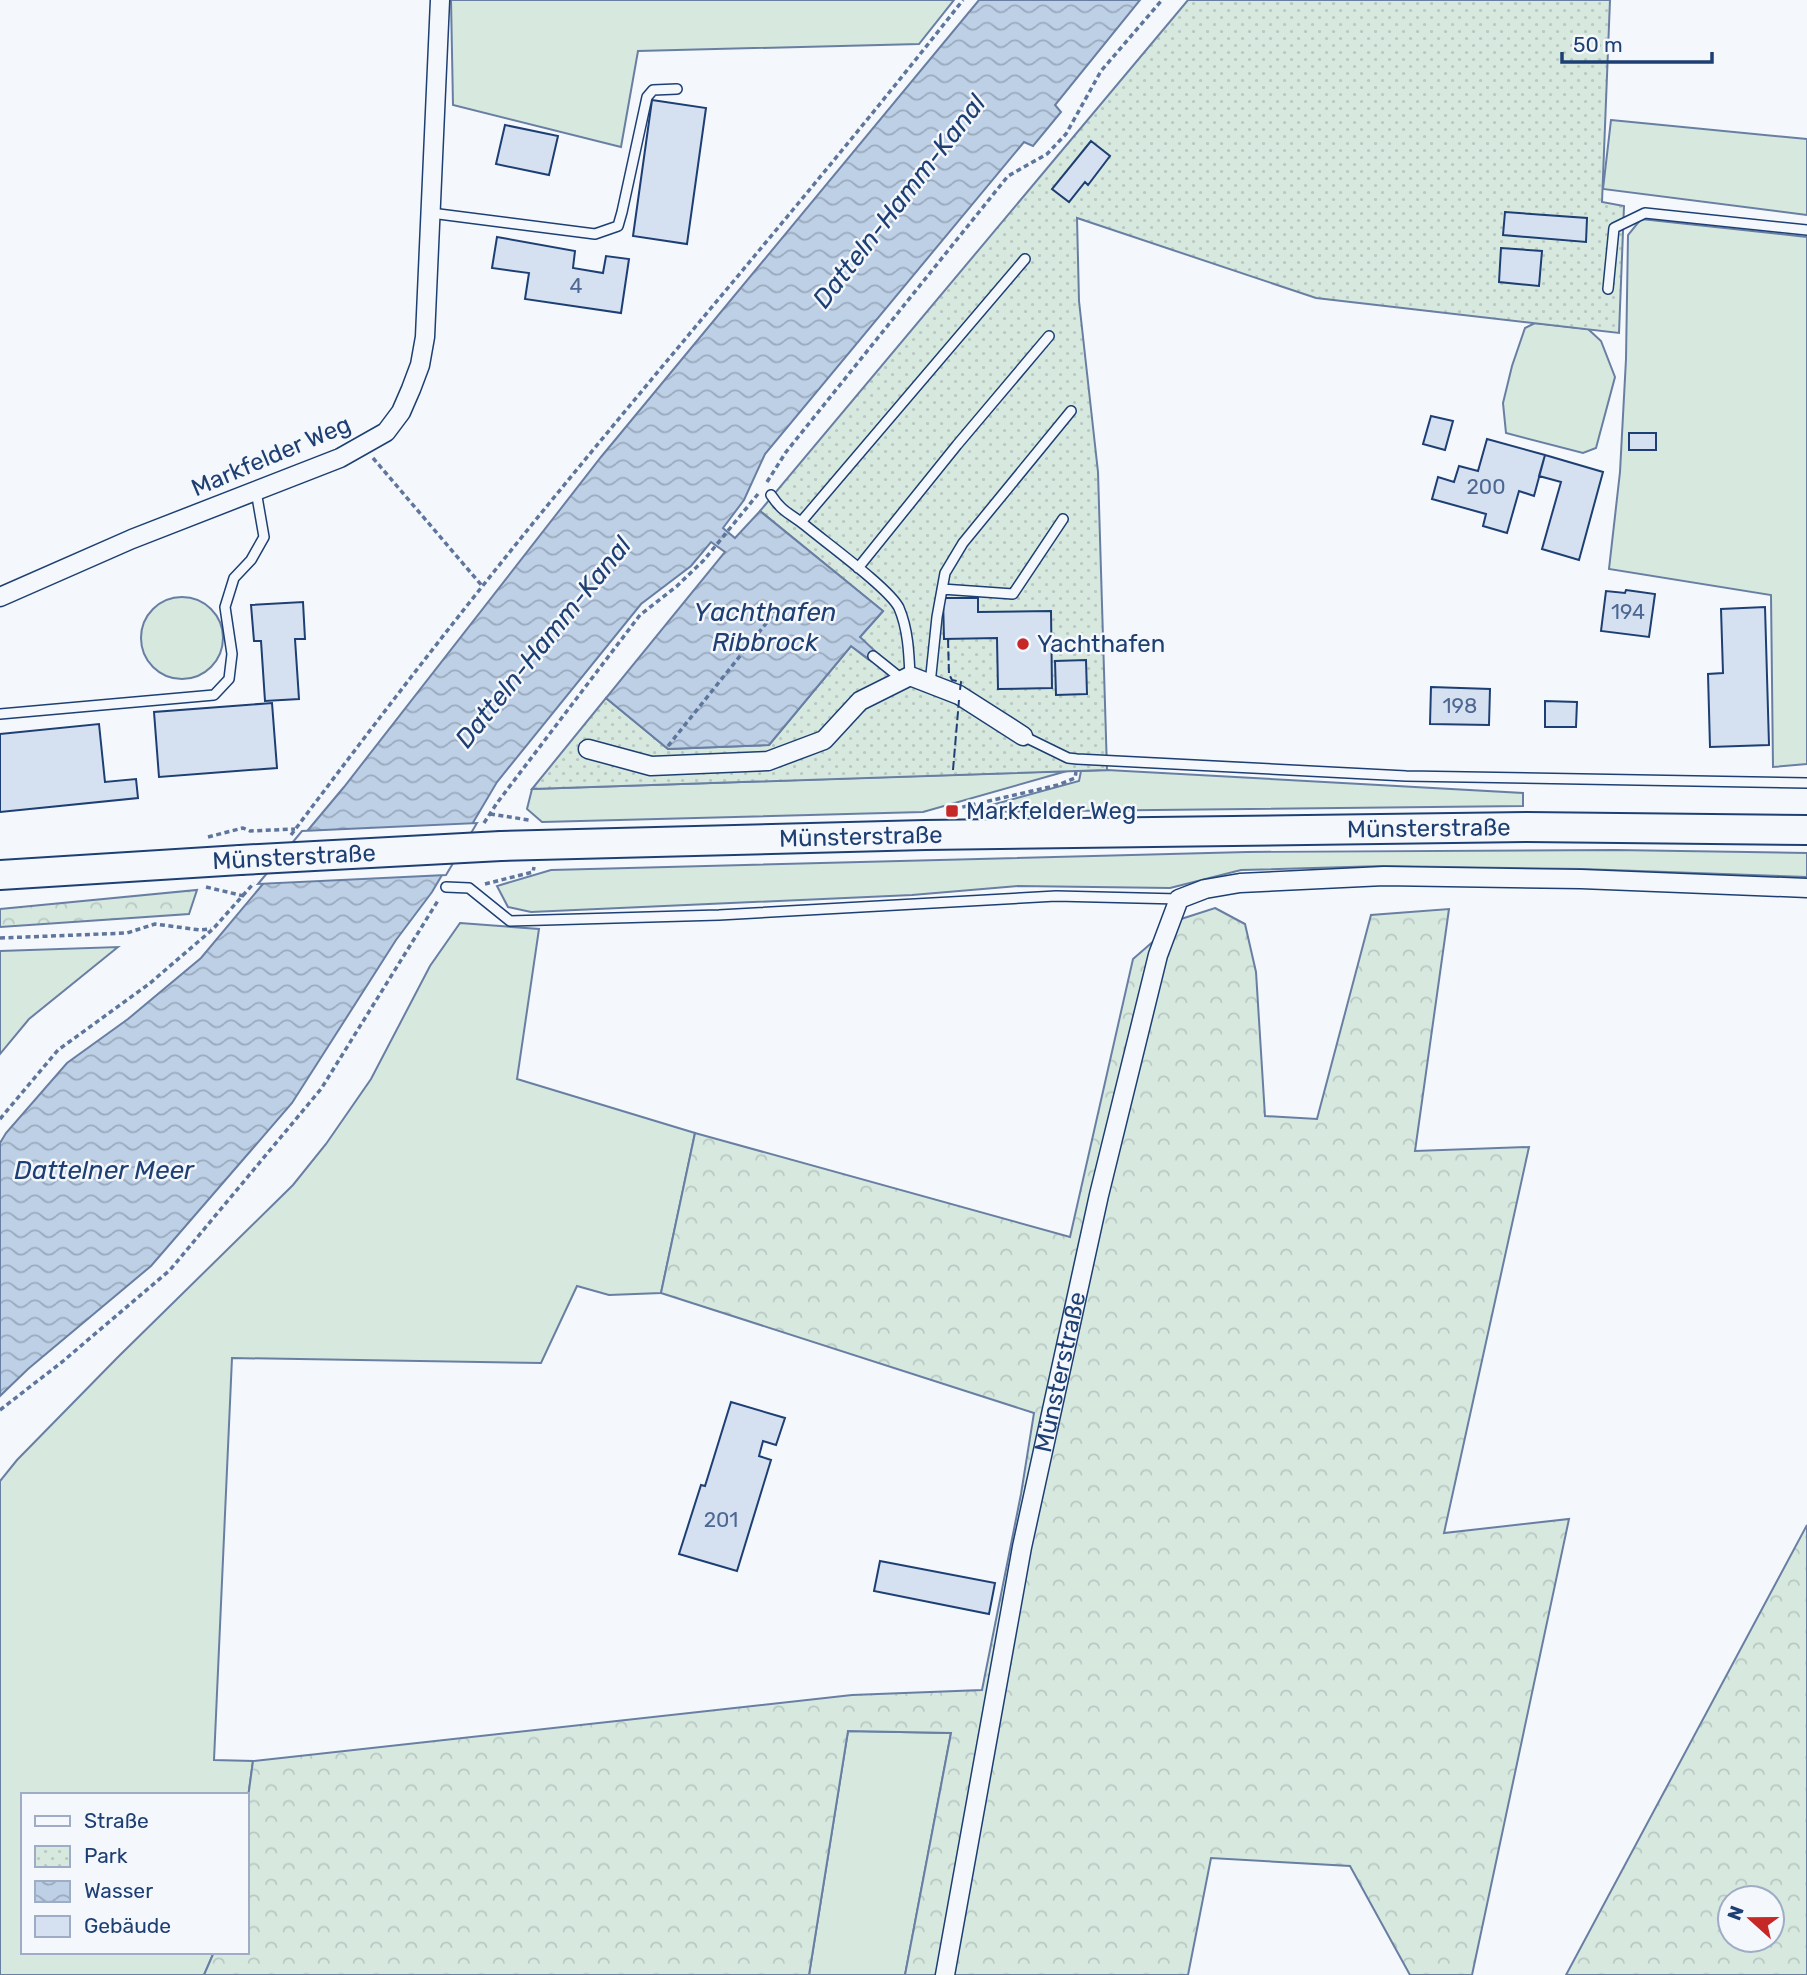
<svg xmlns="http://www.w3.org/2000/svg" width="1807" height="1975" viewBox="0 0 1807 1975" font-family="Rubik,sans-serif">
  <defs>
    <pattern id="forest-crowns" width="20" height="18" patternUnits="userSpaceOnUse" patternTransform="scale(1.75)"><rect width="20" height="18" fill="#d7e8df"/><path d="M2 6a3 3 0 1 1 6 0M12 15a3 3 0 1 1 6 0" fill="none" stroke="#b8c8c3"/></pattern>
    <pattern id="park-dots" width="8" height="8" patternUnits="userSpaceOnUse" patternTransform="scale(1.75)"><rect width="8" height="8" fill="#d7e8df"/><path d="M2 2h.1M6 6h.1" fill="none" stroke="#b8c8c3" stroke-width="1.8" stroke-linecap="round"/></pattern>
    <pattern id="water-waves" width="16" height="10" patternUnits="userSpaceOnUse" patternTransform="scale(1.75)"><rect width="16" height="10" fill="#bed0e5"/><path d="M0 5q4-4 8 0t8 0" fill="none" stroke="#9aaabe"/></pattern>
  </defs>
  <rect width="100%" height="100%" fill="#f4f7fb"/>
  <path fill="#d7e8df" stroke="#687fa3" stroke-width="2" d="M451 0H954L919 44 638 51 621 147 453 105Z
    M1611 120 1807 139V215L1603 189Z
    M1641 219 1807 237V764L1773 767 1771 595 1609 569 1620 472 1626 359 1628 235Z
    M1535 323 1588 329 1601 341 1615 377 1596 448 1583 453 1506 433 1503 403 1512 366 1525 328Z
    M141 638a41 41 0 1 1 82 0a41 41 0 1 1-82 0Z
    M1107 770 1523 793V806L966 812 1079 781 1081 771Z
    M1067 771 923 812 542 822 527 809 532 789Z
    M1615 850 1807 853V877L1582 869 1383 866 1241 870 1170 888 1018 886 912 895 531 912 508 907 497 886 551 870 1247 852Z
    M460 923 539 929 517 1079 695 1133 661 1293 609 1295 577 1286 541 1363 232 1358 214 1760 253 1761 247 1805V1795H23V1952H214L204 1975H0V1481L17 1460 118 1357 293 1185 326 1144 371 1079 430 966Z
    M118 947 29 1019 0 1054V951Z
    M848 1731 951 1733 905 1975H809Z"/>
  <path fill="url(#forest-crowns)" stroke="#687fa3" stroke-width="2" fill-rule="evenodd" d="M197 890 189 914 0 927V909Z
    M1215 908 1245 924 1256 972 1265 1116 1317 1119 1371 915 1449 909 1415 1151 1529 1147 1444 1533 1569 1519 1472 1975H1410L1350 1866 1211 1858 1188 1975H905L951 1733 848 1731 809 1975H204L214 1952H247V1805L253 1761 852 1695 982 1690 1021 1494 1034 1413 661 1293 695 1133 1070 1237 1133 959 1178 920Z
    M1807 1525V1975H1566ZM1730 1898H1772V1940H1730Z"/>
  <path fill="url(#park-dots)" stroke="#687fa3" stroke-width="2" d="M1188 0H1610L1602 202 1624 206 1619 333 1316 298 1077 218 1079 301 1098 472 1107 770 532 789 606 698 668 749 769 745 851 646 869 660 859 638 883 611 760 511Z"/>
  <path fill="url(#water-waves)" stroke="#687fa3" stroke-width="2" d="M979 0H1140L1055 105 1061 112 1033 146 1024 142 765 454 744 500 723 528 735 538 760 511 883 611 860 637 876 652 870 660 851 646 769 745 668 749 606 698 725 552 711 542 691 566 641 604 497 782 432 892 396 940 292 1103 151 1266 28 1369 0 1396V1143L6 1133 67 1063 128 1019 201 958 344 787 601 457Z"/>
  <path fill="#f4f7fb" stroke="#687fa3" stroke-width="2" d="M477 823 446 875 258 884 302 831Z"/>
  <path fill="#d5e0f0" stroke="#1d3f73" stroke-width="2" d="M652 100 706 108 687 244 633 236Z
    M505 125 558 136 549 175 496 164Z
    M1091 141 1110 156 1088 185 1085 182 1069 202 1052 189Z
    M1505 212 1587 218 1586 242 1503 235Z
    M497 237 575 251 573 268 603 273 606 256 629 259 621 313 525 299 529 273 492 268Z
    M1501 248 1542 251 1539 286 1499 282Z
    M1431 416 1453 421 1445 450 1423 444Z
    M1629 433H1656V450H1629Z
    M1487 439 1545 455 1534 496 1519 491 1507 533 1483 526 1486 514 1432 499 1438 477 1454 482 1459 466 1478 471Z
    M1545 455 1603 472 1579 560 1542 549 1561 482 1539 476Z
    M1626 590 1655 594 1649 637 1601 631 1606 591 1625 593Z
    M943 598H978V612L1051 611 1052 688 998 689 997 638 944 639Z
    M303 602 305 639H295L299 699 265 701 261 641H254L251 605Z
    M1765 607 1769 745 1710 747 1708 674 1723 673 1721 609Z
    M1086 660 1087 694 1056 695 1055 661Z
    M1431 687 1490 689 1489 725 1430 724Z
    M1545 701 1577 702 1576 727H1545Z
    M272 703 277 768 159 777 154 712Z
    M99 724 105 782 136 779 138 798 0 812V734Z
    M731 1402 785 1418 776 1445 763 1441 759 1456 771 1460 737 1571 679 1554 701 1485 705 1486Z
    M880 1561 995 1583 989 1614 874 1591Z"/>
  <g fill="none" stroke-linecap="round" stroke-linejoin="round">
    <g stroke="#1d3f73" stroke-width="12">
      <path id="service" d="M431 213 595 234 618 226 622 212 647 97 653 90 677 89
        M1608 289 1614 228 1645 213 1807 230
        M771 495C783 513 790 513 806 526 825 542 890 589 899 608 908 629 909 653 910 676
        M801 522 1025 259
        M858 568 957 445 1049 336
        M942 589 1013 594 1063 519
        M873 656 903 680
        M930 684 937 617 945 573 963 543 1071 411
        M0 714 214 695 229 679 232 654 225 607 234 578 251 560 264 537 256 491
        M1023 736 1068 758 1077 759 1406 776 1807 783
        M446 887 469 888 510 921 719 915 1056 896 1179 899"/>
    </g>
    <g stroke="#1d3f73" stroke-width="21">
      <g id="minor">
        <path d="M0 597 132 539 340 458 386 432 401 412 411 389 420 365 425 337 440 0"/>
        <path d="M588 749 651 766 768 761 824 740 860 701 910 676 959 695 1023 736"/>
        <path id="s1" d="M945 1975 1022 1547 1099 1195 1158 955 1179 899 1205 889 1240 883 1384 876 1581 879 1807 888"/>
      </g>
    </g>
    <g stroke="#1d3f73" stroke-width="32">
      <g id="primary">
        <path id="s2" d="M501 846 925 835 1527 827 1807 830"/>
        <path d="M0 875 240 860"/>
      </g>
    </g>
    <path stroke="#5e769c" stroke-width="3.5" stroke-dasharray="5 3.5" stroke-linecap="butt" d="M373 458 483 587
      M767 482 786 452 1008 176 1047 154 1066 134 1101 71 1162 0
      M668 746 776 611
      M954 809 1058 785 1075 778 1076 772
      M490 814 529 820
      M484 823 497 803 640 615 677 586 704 560 758 494
      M291 835C377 720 465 606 556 495 691 330 831 168 963 0
      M208 837 243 828 250 831 295 829
      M485 884 533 872 534 867
      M206 887 244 896
      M0 938 127 933 155 924 200 930 211 929
      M0 1119 58 1050 149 984 213 929 254 883
      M0 1410 62 1362 170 1270 321 1089 439 899"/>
    <use href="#service" stroke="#f4f7fb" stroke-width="9"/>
    <use href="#minor" stroke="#f4f7fb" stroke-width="18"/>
    <use href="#primary" stroke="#f4f7fb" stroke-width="28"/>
    <g stroke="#1d3f73" stroke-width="32" stroke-linecap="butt">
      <path id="primary-bridge" d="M240 860 501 846"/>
    </g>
    <use href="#primary-bridge" stroke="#f4f7fb" stroke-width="28"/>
    <path stroke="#1d3f73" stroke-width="2" stroke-dasharray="9 3.5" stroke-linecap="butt" d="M948 639 949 674 952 680 961 682 960 690
      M953 770 959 700"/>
  </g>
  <g fill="#c62828" stroke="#f4f7fb" stroke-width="2.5">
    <circle cx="1023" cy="644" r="7"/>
    <rect x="945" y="804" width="14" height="14" rx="3.5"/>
  </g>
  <g text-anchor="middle" stroke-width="5" stroke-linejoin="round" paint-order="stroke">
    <g font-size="21" fill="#4b6792">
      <text x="576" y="293">4</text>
      <text x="1486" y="494">200</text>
      <text x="1628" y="619">194</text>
      <text x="1460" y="713">198</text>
      <text x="721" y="1527">201</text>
    </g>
    <g font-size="24" fill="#1d3f73" stroke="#f4f7fb">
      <text transform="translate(271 456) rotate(-23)" y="8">Markfelder Weg</text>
      <text dy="8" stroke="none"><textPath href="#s2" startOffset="928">Münsterstraße</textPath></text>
      <text dy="8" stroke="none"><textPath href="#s2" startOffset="360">Münsterstraße</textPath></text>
      <text transform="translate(294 857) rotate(-3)" y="8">Münsterstraße</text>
      <text dy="8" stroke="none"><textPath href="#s1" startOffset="614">Münsterstraße</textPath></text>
    </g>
    <g font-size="24" fill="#1d3f73" stroke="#f4f7fb" text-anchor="start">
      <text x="1037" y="652">Yachthafen</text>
      <text x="966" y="819">Markfelder Weg</text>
    </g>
    <g font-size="26" font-style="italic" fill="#1d3f73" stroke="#f4f7fb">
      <text transform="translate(899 201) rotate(-52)" y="9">Datteln-Hamm-Kanal</text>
      <text x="765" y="621">Yachthafen<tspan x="765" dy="30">Ribbrock</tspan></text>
      <text transform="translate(543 642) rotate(-51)" y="9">Datteln-Hamm-Kanal</text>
      <text x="104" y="1179">Dattelner Meer</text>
    </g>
  </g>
  <rect x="21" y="1793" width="228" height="161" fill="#f4f7fb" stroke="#9eadc5" stroke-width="2"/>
  <rect x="35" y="1816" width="35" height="10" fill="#f4f7fb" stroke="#9eadc5" stroke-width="2"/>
  <text x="84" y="1828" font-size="21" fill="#1d3f73">Straße</text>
  <rect x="35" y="1846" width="35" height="21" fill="url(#park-dots)" stroke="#9eadc5" stroke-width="2"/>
  <text x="84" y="1863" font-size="21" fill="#1d3f73">Park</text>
  <rect x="35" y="1881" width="35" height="21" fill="url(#water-waves)" stroke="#9eadc5" stroke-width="2"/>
  <text x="84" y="1898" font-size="21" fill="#1d3f73">Wasser</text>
  <rect x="35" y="1916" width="35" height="21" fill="#d5e0f0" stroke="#9eadc5" stroke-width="2"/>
  <text x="84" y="1933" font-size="21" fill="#1d3f73">Gebäude</text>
  <g transform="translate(1751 1919) rotate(291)"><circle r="33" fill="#f4f7fb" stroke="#9eadc5" stroke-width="2"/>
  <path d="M0-5L12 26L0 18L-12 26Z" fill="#c62828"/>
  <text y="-10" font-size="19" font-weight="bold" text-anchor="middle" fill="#1d3f73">N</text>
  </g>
  <path d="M1562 52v10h150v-10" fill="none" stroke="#1d3f73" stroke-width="3.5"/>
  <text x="1573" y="52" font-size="21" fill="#1d3f73" stroke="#f4f7fb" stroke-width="5" paint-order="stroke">50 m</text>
</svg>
